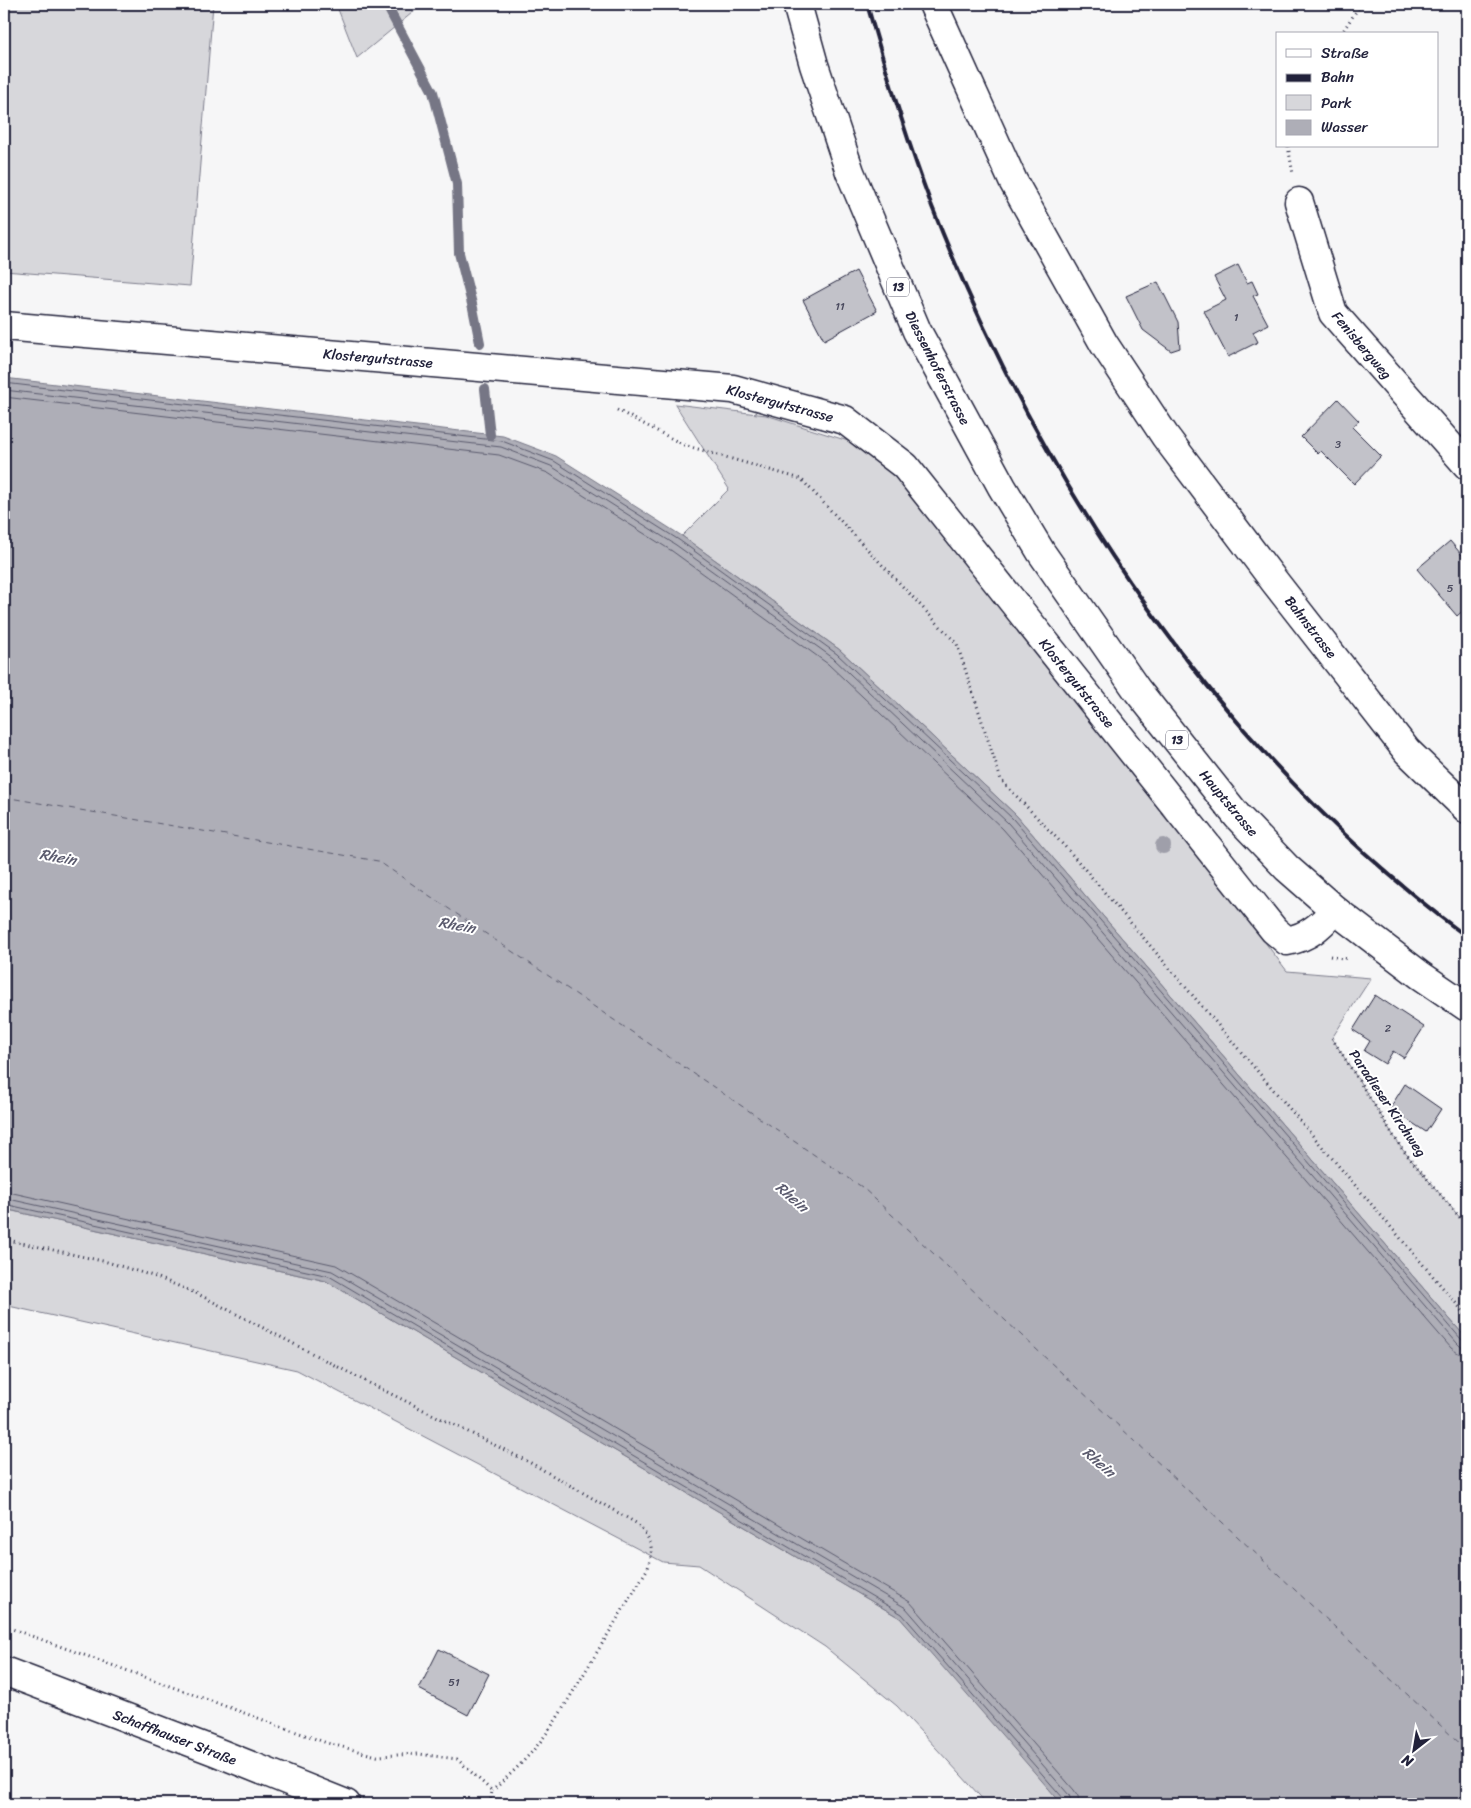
<svg xmlns="http://www.w3.org/2000/svg" width="1471" height="1808" viewBox="0 0 1471 1808" font-family="Sriracha,sans-serif">
  <rect width="100%" height="100%" fill="#f6f6f7"/>
  <filter id="ink" filterUnits="userSpaceOnUse"><feTurbulence type="fractalNoise" baseFrequency=".02" numOctaves="2"/><feDisplacementMap in="SourceGraphic" scale="10" xChannelSelector="R" yChannelSelector="G"/><feConvolveMatrix kernelMatrix="1 2 1 2 8 2 1 2 1" color-interpolation-filters="sRGB"/></filter>
  <g filter="url(#ink)">
    <path fill="#d7d7db" stroke="#7c7c8b" d="M4 4H213L190 286 4 271Z
      M336 4H423L357 58Z
      M675 404 766 415 905 459 1083 705 1287 971 1371 978 1332 1038 1402 1149 1467 1226V1339L1016 815 840 650 682 536 729 489Z
      M4 1209 326 1281 900 1618 1072 1804H987L961 1775 897 1706 825 1647 699 1565 663 1562 297 1370 4 1305Z"/>
    <path fill="#aeaeb7" stroke="#767685" d="M4 378 503 436 556 456 682 536 840 650 1016 815 1467 1339V1804H1062L900 1618 326 1281 4 1209Z"/>
    <g fill="none" stroke-linecap="round" stroke-linejoin="round">
      <path stroke="#5a5a6d" stroke-width="1" d="M4 383 502 441 554 461 679 540 837 654 1013 819 1461 1339 1467 1341
        M4 390 501 447 551 466 676 545 833 658 1008 823 1457 1343 1461 1347 1467 1348
        M4 397 499 455 548 473 672 551 828 664 1003 829 1451 1348 1458 1353 1467 1355
        M4 1191 336 1265 910 1602 1074 1790 1078 1796 1079 1804
        M4 1198 332 1271 906 1608 1069 1795 1072 1804
        M4 1204 329 1276 902 1614 1064 1799 1065 1804"/>
      <path stroke="#767685" stroke-width="10" d="M386 4 433 92 457 184 459 253 473 308 480 343
        M485 389 490 435"/>
      <path stroke="#5a5a6d" stroke-width="1" stroke-dasharray="6 5" stroke-linecap="butt" d="M4 797 378 861 862 1187 1467 1750"/>
    </g>
    <path fill="#c2c2c9" stroke="#22223b" d="M1238 265 1247 283 1252 281 1258 294 1253 296 1268 324 1253 332 1258 342 1228 357 1204 311 1226 300 1214 277Z
      M856 271 877 311 824 340 803 300Z
      M1158 282 1178 322 1180 348 1171 351 1143 330 1126 296Z
      M1338 399 1359 421 1352 427 1381 456 1354 484 1321 451 1318 454 1301 437Z
      M1450 541 1467 561V607L1457 616 1417 569Z
      M1375 995 1424 1027 1404 1058 1393 1051 1385 1064 1364 1051 1370 1041 1353 1030Z
      M1405 1084 1441 1109 1426 1132 1390 1108Z
      M439 1649 489 1674 468 1715 419 1689Z"/>
    <g fill="none" stroke-linecap="round" stroke-linejoin="round">
      <g stroke="#22223b" stroke-width="31">
        <path id="minor" d="M933 4 1013 181 1104 344 1165 436 1275 582 1407 751 1467 809
          M1299 202 1333 313 1467 465
          M4 326 733 389 845 420 905 466 1274 930 1287 941C1309 937 1320 926 1335 910"/>
      </g>
      <g stroke="#22223b" stroke-width="31">
        <path id="major" d="M797 4 814 65 850 172 917 331 1002 487 1041 552 1137 690 1238 817 1287 868 1335 910 1420 975 1467 1007
          M4 1671 214 1751 346 1804"/>
      </g>
      <path stroke="#22223b" stroke-width="3" stroke-dasharray="1 4" stroke-linecap="butt" d="M1341 34 1361 4
        M1288 146 1293 174
        M617 410 684 445 801 479 957 644 1001 780 1070 852 1467 1316
        M1330 956 1348 959
        M1332 1038 1402 1149 1467 1226
        M4 1239 107 1262 156 1277 198 1294 367 1382 529 1462 636 1523C651 1539 655 1546 648 1568L559 1715C539 1747 520 1766 492 1791
        M4 1626 327 1743 377 1756 419 1754 457 1759 492 1791 490 1804"/>
      <use href="#minor" stroke="#fff" stroke-width="28"/>
      <use href="#major" stroke="#fff" stroke-width="28"/>
      <path stroke="#22223b" stroke-width="4" d="M867 4C886 71 906 138 931 204 1042 488 1221 754 1467 937"/>
    </g>
    <circle fill="#9f9faa" cx="1163" cy="846" r="8"/>
  </g>
  <g text-anchor="middle" stroke-width="4" stroke-linejoin="round" paint-order="stroke">
    <g font-size="11" fill="#4a4a5e">
      <text x="840" y="310">11</text>
      <text x="1236" y="321">1</text>
      <text x="1338" y="448">3</text>
      <text x="1450" y="592">5</text>
      <text x="1388" y="1032">2</text>
      <text x="454" y="1686">51</text>
    </g>
    <g fill="#fff" stroke="#646476" stroke-width="1">
      <rect x="887" y="277.5" width="22" height="19" rx="4"/>
      <rect x="1166" y="730.5" width="22" height="19" rx="4"/>
    </g>
    <g font-size="12" font-weight="bold" fill="#22223b">
      <text x="898" y="291">13</text>
      <text x="1177" y="744">13</text>
    </g>
    <g font-size="14" fill="#22223b" stroke="#fff">
      <text transform="translate(1362 345) rotate(50)" y="5">Fenisbergweg</text>
      <text transform="translate(378 358) rotate(5)" y="5">Klostergutstrasse</text>
      <text transform="translate(938 368) rotate(63)" y="5">Diessenhoferstrasse</text>
      <text transform="translate(780 403) rotate(15)" y="5">Klostergutstrasse</text>
      <text transform="translate(1311 627) rotate(52)" y="5">Bahnstrasse</text>
      <text transform="translate(1077 683) rotate(51)" y="5">Klostergutstrasse</text>
      <text transform="translate(1229 803) rotate(50)" y="5">Hauptstrasse</text>
      <text transform="translate(1388 1103) rotate(56)" y="5">Paradieser Kirchweg</text>
      <text transform="translate(175 1737) rotate(21)" y="5">Schaffhauser Straße</text>
    </g>
    <g font-size="15" font-style="italic" fill="#5a5a6d" stroke="#fff">
      <text transform="translate(58 857) rotate(10)" y="5">Rhein</text>
      <text transform="translate(457 925) rotate(10)" y="5">Rhein</text>
      <text transform="translate(792 1197) rotate(41)" y="5">Rhein</text>
      <text transform="translate(1099 1462) rotate(41)" y="5">Rhein</text>
    </g>
  </g>
  <rect width="1471" height="1808" fill="none" stroke="#fff" stroke-width="20"/>
  <rect x="10" y="10" width="1451" height="1788" fill="none" stroke="#22223b" stroke-width="2" filter="url(#ink)"/>
  <rect x="1276" y="32" width="162" height="115" fill="#ffffff" stroke="#a7a7b1"/>
  <rect x="1286" y="49" width="25" height="8" fill="#ffffff" stroke="#a7a7b1"/>
  <text x="1321" y="58" font-size="15" fill="#22223b">Straße</text>
  <rect x="1286" y="74" width="25" height="8" fill="#22223b" stroke="#a7a7b1"/>
  <text x="1321" y="82" font-size="15" fill="#22223b">Bahn</text>
  <rect x="1286" y="95" width="25" height="15" fill="#d7d7db" stroke="#a7a7b1"/>
  <text x="1321" y="108" font-size="15" fill="#22223b">Park</text>
  <rect x="1286" y="120" width="25" height="15" fill="#aeaeb7" stroke="#a7a7b1"/>
  <text x="1321" y="132" font-size="15" fill="#22223b">Wasser</text>
  <g transform="translate(1414 1750) rotate(211)" stroke="#ffffff" stroke-width="4" paint-order="stroke">
  <path d="M0-4L9 19L0 12L-9 19Z" fill="#22223b"/>
  <text y="-8" font-size="14" font-weight="bold" text-anchor="middle" fill="#22223b">N</text>
  </g>
</svg>
